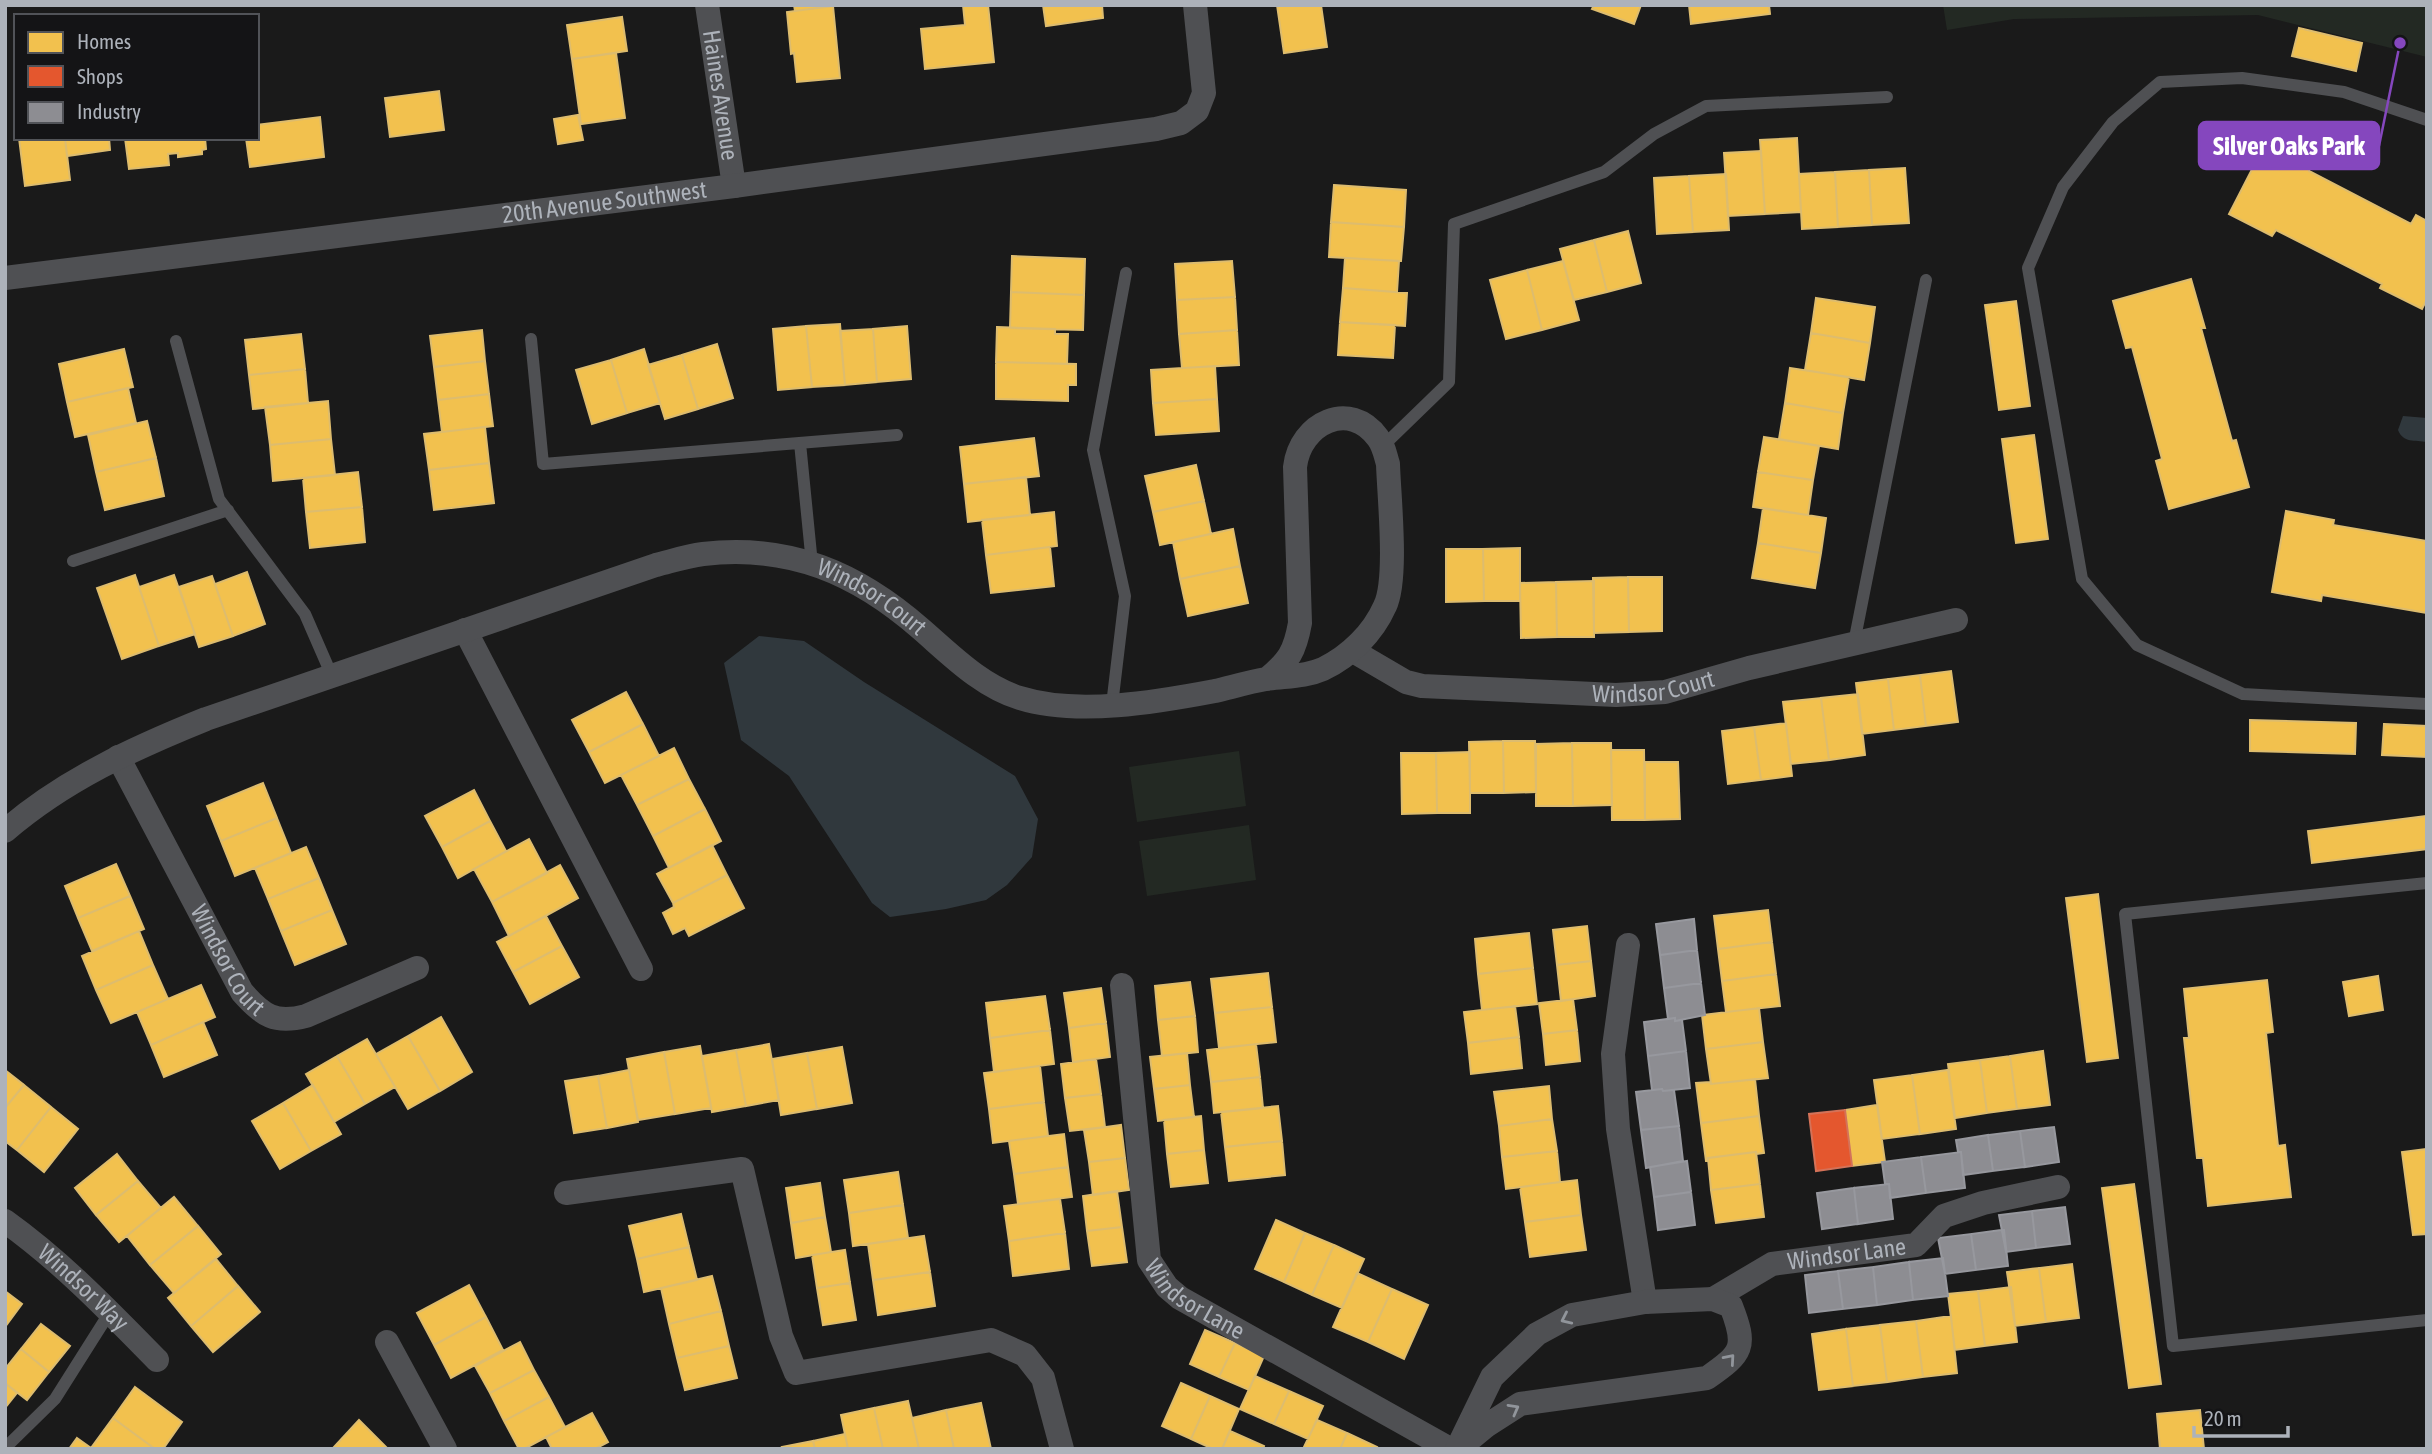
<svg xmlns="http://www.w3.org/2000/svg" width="2432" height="1454" viewBox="0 0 2432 1454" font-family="'Asap Condensed',sans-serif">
  <rect width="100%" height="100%" fill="#1a1a1a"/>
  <path fill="#232923" d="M1943 5H2427V57L2258 15 2014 19 1947 30Z
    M1239 751 1246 806 1137 822 1129 767Z
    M1249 825 1256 880 1147 896 1139 841Z"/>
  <path fill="#30383d" d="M2403 416 2427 418V442C2415 440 2403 443 2398 430Z
    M759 636 804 641 864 682 1015 776 1038 819 1032 857 1007 885 986 900 946 909 890 917 872 903 789 776 741 740 724 663Z"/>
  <path fill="#f2c14e" stroke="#ddbc6e" stroke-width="2" d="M794 5H833V6L795 11Z
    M963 5H988L994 62 925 69 921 29 965 25Z
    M1043 5H1102L1103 18 1046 26Z
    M1277 5H1321L1327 47 1284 53Z
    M1594 5H1641L1634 24 1592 9Z
    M1689 5H1769L1770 14 1691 24Z
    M833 6 840 78 797 82 794 53 791 54 787 12Z
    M622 17 627 51 572 59 567 25Z
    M2299 28 2362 43 2356 71 2292 56Z
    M616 53 625 118 581 124 572 59Z
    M439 91 444 130 390 137 385 98Z
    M578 115 583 140 558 144 554 119Z
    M320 117 324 157 250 167 246 138H257V125Z
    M19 138H65L70 180 25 186Z
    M65 138H109L110 150 67 156Z
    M125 138H205L206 149 202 150V154L178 157V153L168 154 169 165 129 169Z
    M1797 138 1801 212 1765 214 1760 140Z
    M2266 142 2312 166 2309 171 2411 224 2416 215 2427 221V299L2422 309 2380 288 2382 284 2276 230 2272 236 2229 214Z
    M1761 151 1765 214 1728 216 1724 153Z
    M1905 168 1909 223 1872 225 1869 170Z
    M1869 170 1872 225 1838 227 1835 172Z
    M1835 172 1838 227 1802 229 1799 174Z
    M1726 174 1729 230 1693 232 1689 176Z
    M1689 176 1693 232 1657 234 1654 178Z
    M1334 185 1406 190 1404 227 1331 222Z
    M1331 222 1404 227 1401 261 1329 257Z
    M1628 231 1641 283 1607 292 1594 240Z
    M1594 240 1607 292 1574 300 1560 249Z
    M1012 256 1085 259 1084 295 1011 292Z
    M1345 258 1399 261 1397 292 1343 288Z
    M1232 261 1235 297 1177 300 1175 264Z
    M1563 261 1579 320 1542 330 1527 270Z
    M1527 270 1542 330 1506 339 1490 280Z
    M2191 279 2205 328H2201L2232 441 2236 440 2249 487 2169 509 2156 461 2162 459 2132 347 2126 348 2113 301Z
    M1343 288 1407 293 1405 326 1340 322Z
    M1011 292 1084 295 1083 330 1010 328Z
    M1235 297 1237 330 1179 334 1177 300Z
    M1816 298 1875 307 1870 343 1811 333Z
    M2016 301 2030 406 1999 410 1985 305Z
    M1340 322 1395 325 1393 358 1338 355Z
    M840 324 845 385 812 387 806 326Z
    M806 326 812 387 778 390 773 329Z
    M907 326 911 379 877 382 873 329Z
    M997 327 1055 329V334H1068L1067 364 996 362Z
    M873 329 877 382 845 385 840 331Z
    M482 330 485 361 434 367 430 336Z
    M1237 330 1239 365 1182 368 1179 334Z
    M1811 333 1870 343 1864 380 1805 370Z
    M301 334 305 369 249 375 245 340Z
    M717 344 733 398 698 409 682 355Z
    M124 349 133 387 67 402 59 364Z
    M644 349 660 403 627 413 611 360Z
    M682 355 698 409 665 419 648 365Z
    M611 360 627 413 592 424 576 370Z
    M485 361 489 394 438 400 434 367Z
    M996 362 1076 364V385H1068V401L996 399Z
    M1215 366 1217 399 1153 403 1151 370Z
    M1790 368 1849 377 1843 413 1785 403Z
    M305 369 308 403 253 409 249 375Z
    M128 388 136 423 75 437 67 402Z
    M489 394 493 426 442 432 438 400Z
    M1217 399 1219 431 1156 435 1153 403Z
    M328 401 331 439 270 445 265 407Z
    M1785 403 1843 413 1838 449 1779 439Z
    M147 421 156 458 96 472 88 435Z
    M485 427 489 463 429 470 424 434Z
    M2034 435 2048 539 2016 543 2002 439Z
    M1764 437 1819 446 1813 480 1758 472Z
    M1034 438 1039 476 964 484 960 447Z
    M331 439 335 475 273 481 270 445Z
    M156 458 164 496 105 510 96 472Z
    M489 463 494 503 434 510 429 470Z
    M1196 465 1204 501 1153 512 1145 476Z
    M358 472 362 507 306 512 303 478Z
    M1758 472 1813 480 1808 515 1753 507Z
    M1026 477 1030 515 968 522 964 484Z
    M1204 501 1211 534 1160 545 1153 512Z
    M362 507 365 542 310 548 306 512Z
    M1763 508 1826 518 1821 553 1758 543Z
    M2286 511 2334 520 2333 525 2427 541V613L2322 595 2321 601 2272 592Z
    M1054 512 1057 546 986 555 982 520Z
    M1233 529 1240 566 1180 579 1173 542Z
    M1758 543 1821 553 1815 588 1752 578Z
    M1050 547 1054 586 991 593 986 555Z
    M1520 548V601H1484L1483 549Z
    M1446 549H1483L1484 601 1446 602Z
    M1240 566 1248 603 1188 616 1180 579Z
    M247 572 265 624 233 636 215 584Z
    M135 575 159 646 122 659 97 588Z
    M174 575 195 634 159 646 139 587Z
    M212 576 233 636 199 647 179 587Z
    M1628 577H1662V631L1629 632Z
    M1628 577 1629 632 1594 633 1593 578Z
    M1594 581V637H1557L1556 582Z
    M1556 582 1557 637 1521 638 1520 583Z
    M1951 671 1958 722 1926 726 1920 675Z
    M1920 675 1926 726 1894 730 1888 679Z
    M1888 679 1894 730 1862 734 1856 683Z
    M626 692 643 724 589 752 572 720Z
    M1858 694 1865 755 1829 760 1821 698Z
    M1821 698 1829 760 1791 764 1783 702Z
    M2250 720 2356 723 2355 754 2250 751Z
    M1786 723 1792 776 1761 780 1754 727Z
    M643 724 659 756 605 783 589 752Z
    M2384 724 2427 726V757L2382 755Z
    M1754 727 1761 780 1728 784 1722 731Z
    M1503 741H1535L1536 792 1504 793Z
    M1503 741 1504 793H1470L1469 742Z
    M1572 743H1611L1612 805 1573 806Z
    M1572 743 1573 806H1536V744Z
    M674 748 689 779 637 805 621 775Z
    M1611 750H1644L1645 820H1612Z
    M1470 752V813H1437L1436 753Z
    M1401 753H1436L1437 813 1402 814Z
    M1645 762H1678L1680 819 1645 820Z
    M689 779 705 809 653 836 637 805Z
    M263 783 277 818 221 841 207 806Z
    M474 790 490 821 442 847 425 816Z
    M705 809 721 841 669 868 653 836Z
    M2427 816V849L2312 863 2308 831Z
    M277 818 291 853 235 876 221 841Z
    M490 821 506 851 458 878 442 847Z
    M529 839 547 873 492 902 474 869Z
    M712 845 727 875 673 903 657 874Z
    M306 847 319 878 268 899 255 868Z
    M116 864 130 896 78 918 65 886Z
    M560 865 578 898 509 936 492 902Z
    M727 875 744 908 689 936 685 928 673 934 663 913 674 907 673 903Z
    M319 878 332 910 281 931 268 899Z
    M2098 894 2118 1058 2087 1062 2066 898Z
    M130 896 144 929 92 951 78 918Z
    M332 910 346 944 295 965 281 931Z
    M1768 910 1772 942 1718 949 1714 916Z
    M546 916 562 946 513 972 497 942Z
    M1587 926 1591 961 1557 965 1553 930Z
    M139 931 153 965 96 990 82 956Z
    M1529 933 1533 968 1478 974 1475 939Z
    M1772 942 1776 974 1722 981 1718 949Z
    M562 946 579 977 530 1004 513 972Z
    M1591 961 1595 996 1561 1001 1557 965Z
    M153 965 168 999 111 1023 96 990Z
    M1533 968 1537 1004 1482 1010 1478 974Z
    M1268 973 1272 1007 1215 1013 1211 979Z
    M1776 974 1780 1006 1726 1012 1722 981Z
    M2378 976 2383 1010 2349 1016 2343 982Z
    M2267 980 2273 1032 2266 1033 2278 1146 2285 1145 2291 1197 2208 1206 2203 1158H2197L2184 1038H2189L2184 989Z
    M1190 982 1195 1016 1158 1020 1155 986Z
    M201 985 215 1017 151 1045 137 1012Z
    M1101 988 1106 1023 1069 1028 1064 993Z
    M1045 996 1050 1030 990 1038 986 1003Z
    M1573 999 1577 1030 1543 1034 1539 1003Z
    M1515 1006 1519 1037 1468 1043 1464 1012Z
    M1272 1007 1276 1042 1219 1048 1215 1013Z
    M1759 1008 1763 1042 1706 1049 1702 1015Z
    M1195 1016 1198 1052 1162 1056 1158 1020Z
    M441 1017 472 1072 440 1091 408 1036Z
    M203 1022 217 1055 164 1077 151 1045Z
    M1106 1023 1110 1057 1073 1062 1069 1028Z
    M1050 1030 1054 1064 994 1072 990 1038Z
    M1577 1030 1580 1061 1546 1065 1543 1034Z
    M408 1036 440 1091 408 1109 376 1054Z
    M1519 1037 1522 1068 1471 1074 1468 1043Z
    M367 1039 395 1087 365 1104 337 1056Z
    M1763 1042 1768 1078 1711 1084 1706 1049Z
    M769 1044 779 1100 746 1106 736 1050Z
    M1256 1044 1260 1077 1211 1082 1207 1050Z
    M700 1046 711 1108 675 1114 664 1052Z
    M842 1047 852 1103 817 1109 807 1053Z
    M736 1050 746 1106 712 1112 702 1056Z
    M2043 1051 2050 1105 2017 1109 2010 1056Z
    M664 1052 675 1114 638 1120 627 1059Z
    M807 1053 817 1109 781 1115 772 1059Z
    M1187 1053 1190 1085 1154 1089 1150 1057Z
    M337 1056 365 1104 334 1122 306 1074Z
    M2010 1056 2017 1109 1987 1113 1980 1060Z
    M1096 1059 1101 1094 1065 1098 1061 1064Z
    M1980 1060 1987 1113 1955 1118 1948 1064Z
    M1040 1066 1044 1102 989 1109 984 1073Z
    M5 1070 24 1085 5 1108Z
    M629 1070 638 1122 607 1128 598 1076Z
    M1948 1070 1956 1129 1920 1134 1912 1075Z
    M1912 1075 1920 1134 1882 1139 1874 1080Z
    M598 1076 607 1128 574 1133 565 1081Z
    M1260 1077 1263 1108 1214 1113 1211 1082Z
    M1755 1079 1759 1116 1701 1123 1696 1083 1710 1082 1711 1084Z
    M24 1085 51 1107 17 1150 5 1141V1108Z
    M313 1085 341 1134 311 1151 283 1103Z
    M1190 1085 1194 1117 1158 1121 1154 1089Z
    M1549 1086 1552 1119 1499 1126 1494 1092Z
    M1101 1094 1105 1127 1070 1131 1065 1098Z
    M1044 1102 1048 1136 993 1143 989 1109Z
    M283 1103 311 1151 280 1169 252 1121Z
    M1877 1105 1885 1162 1852 1166 1845 1110Z
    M1278 1106 1282 1141 1225 1147 1221 1112Z
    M51 1107 78 1129 44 1172 17 1150Z
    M1201 1116 1204 1150 1167 1154 1164 1120Z
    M1759 1116 1764 1153 1756 1154V1152L1708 1158V1161H1706L1701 1123Z
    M1552 1119 1557 1151 1502 1157 1499 1126Z
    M1121 1125 1125 1158 1089 1162 1084 1130Z
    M1064 1134 1068 1167 1014 1174 1009 1141Z
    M1282 1141 1285 1175 1229 1181 1225 1147Z
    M2427 1149V1234L2413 1235 2402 1152Z
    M1204 1150 1208 1183 1171 1187 1167 1154Z
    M1557 1151 1560 1182 1506 1189 1502 1157Z
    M1756 1152 1760 1184 1711 1190 1708 1158Z
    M117 1154 138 1181 96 1215 75 1188Z
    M1125 1158 1129 1190 1093 1195 1089 1162Z
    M1068 1167 1072 1197 1018 1204 1014 1174Z
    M898 1172 903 1205 849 1213 844 1180Z
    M1577 1180 1581 1215 1525 1222 1520 1187Z
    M138 1181 161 1208 119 1242 96 1215Z
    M820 1183 825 1217 791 1223 786 1188Z
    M1760 1184 1764 1217 1716 1223 1711 1190Z
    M2134 1184 2161 1384 2129 1388 2102 1188Z
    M1117 1191 1122 1227 1087 1231 1083 1196Z
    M174 1197 198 1226 150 1265 127 1236Z
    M1060 1199 1065 1233 1009 1241 1004 1206Z
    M903 1205 908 1238 853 1246 849 1213Z
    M681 1214 689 1247 637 1259 629 1226Z
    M1581 1215 1586 1250 1530 1257 1525 1222Z
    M825 1217 831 1252 796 1258 791 1223Z
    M1276 1220 1305 1233 1284 1282 1255 1269Z
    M198 1226 221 1254 174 1293 150 1265Z
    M1122 1227 1127 1262 1092 1266 1087 1231Z
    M1065 1233 1069 1269 1013 1276 1009 1241Z
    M1305 1233 1334 1245 1312 1295 1284 1282Z
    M924 1236 930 1272 873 1280 868 1244Z
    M1334 1245 1364 1259 1342 1308 1312 1295Z
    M689 1247 697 1280 644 1292 637 1259Z
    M845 1250 850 1283 817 1288 812 1255Z
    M216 1259 238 1286 191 1326 168 1298Z
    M2072 1264 2079 1318 2046 1322 2039 1268Z
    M2039 1268 2046 1322 2015 1326 2007 1272Z
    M930 1272 935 1306 878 1315 873 1280Z
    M1357 1273 1392 1289 1368 1342 1333 1327Z
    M712 1276 721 1311 669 1324 661 1288Z
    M850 1283 856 1320 823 1325 817 1288Z
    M469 1285 486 1317 434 1345 417 1313Z
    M238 1286 260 1312 213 1352 191 1326Z
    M2011 1287 2017 1342 1985 1346 1978 1291Z
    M1392 1289 1428 1305 1404 1359 1368 1342Z
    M5 1291 22 1304 5 1327Z
    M1978 1291 1985 1346 1955 1350 1948 1294Z
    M721 1311 729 1346 677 1358 669 1324Z
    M1951 1316 1957 1373 1923 1377 1916 1321Z
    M486 1317 503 1350 451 1378 434 1345Z
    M1916 1321 1923 1377 1887 1382 1880 1325Z
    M41 1324 70 1346 49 1372 21 1349Z
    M1880 1325 1887 1382 1853 1386 1846 1329Z
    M1846 1329 1853 1386 1819 1390 1812 1334Z
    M1205 1330 1235 1343 1219 1377 1190 1364Z
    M520 1342 534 1370 490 1393 475 1366Z
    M1235 1343 1264 1356 1249 1390 1219 1377Z
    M729 1346 737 1378 685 1390 677 1358Z
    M21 1349 49 1372 27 1400 5 1383V1369Z
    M534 1370 549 1397 504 1421 490 1393Z
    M1255 1376 1289 1391 1274 1424 1240 1409Z
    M5 1383 17 1393 5 1408Z
    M1181 1383 1210 1396 1191 1439 1162 1426Z
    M135 1387 182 1422 163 1449H155L113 1418Z
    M1289 1391 1323 1406 1308 1439 1274 1424Z
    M1210 1396 1239 1409 1222 1449H1213L1191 1439Z
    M549 1397 565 1427 524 1449H519L504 1421Z
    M908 1401 919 1449H883L874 1408Z
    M981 1403 991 1449H954L946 1410Z
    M874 1408 883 1449H848L841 1415Z
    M946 1410 954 1449H919L912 1418Z
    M2200 1410 2204 1449H2160L2157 1414Z
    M592 1413 608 1442 595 1449H552L546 1437Z
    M113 1418 155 1449 91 1448Z
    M359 1420 388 1449H336L334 1447Z
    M1317 1420 1347 1433 1340 1449H1303Z
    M1230 1431 1264 1446 1263 1449H1222Z
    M1347 1433 1377 1447 1376 1449H1340Z
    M845 1434 848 1449H815L813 1441Z
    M77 1438 91 1448V1449H69Z
    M813 1441 815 1449H783L782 1447Z"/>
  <path fill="#e4572e" stroke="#d47258" stroke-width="2" d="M1845 1110 1852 1166 1816 1171 1809 1114Z"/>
  <path fill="#8d8d92" stroke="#97989e" stroke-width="2" d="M1694 919 1697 950 1660 955 1656 924Z
    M1697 950 1701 983 1664 988 1660 955Z
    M1701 983 1705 1015 1675 1021V1018L1668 1019 1664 988Z
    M1675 1018V1021L1682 1020 1686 1051 1648 1056 1644 1022Z
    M1686 1051 1690 1088 1663 1091 1662 1089 1652 1090 1648 1056Z
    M1662 1089 1663 1091 1674 1090 1679 1126 1641 1130 1636 1092Z
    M1679 1126 1683 1161 1646 1168 1641 1130Z
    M2054 1127 2059 1162 2025 1167 2020 1131Z
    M2020 1131 2025 1167 1993 1171 1988 1135Z
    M1988 1135 1993 1171 1963 1175 1961 1152H1958L1956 1140Z
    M1961 1152 1965 1188 1926 1193 1921 1157Z
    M1921 1157 1926 1193 1890 1198 1889 1184H1885L1882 1162Z
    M1687 1161 1691 1192 1654 1197 1650 1167Z
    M1889 1184 1893 1219 1858 1224 1854 1188Z
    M1854 1188 1858 1224 1822 1229 1817 1193Z
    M1691 1192 1695 1225 1658 1230 1654 1197Z
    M2065 1207 2070 1244 2036 1248 2032 1211Z
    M2032 1211 2036 1248 2006 1252 1999 1215Z
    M2001 1230H2004L2008 1266 1976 1270 1971 1234Z
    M1971 1234 1976 1270 1945 1274 1938 1238Z
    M1943 1258 1948 1296 1913 1300 1909 1262Z
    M1909 1262 1913 1300 1877 1305 1873 1267Z
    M1873 1267 1877 1305 1843 1309 1838 1271Z
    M1838 1271 1843 1309 1809 1313 1805 1275Z"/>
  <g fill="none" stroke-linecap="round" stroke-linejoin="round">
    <path stroke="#4f5053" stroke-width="12" d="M2427 120 2344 92 2242 78 2160 82 2113 122 2063 187 2028 268 2082 579 2137 645 2243 694 2427 704
      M531 339 543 464 897 435
      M176 341 219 499 305 614 332 676
      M800 443 812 564
      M1383 446 1449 382 1454 224 1604 172 1654 134 1706 106 1887 97
      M73 561 228 510
      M1854 643 1926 280
      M1112 705 1125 596 1093 450 1126 273
      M2427 883 2125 914 2173 1346 2427 1320
      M5 1448 55 1399 110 1312"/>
    <g stroke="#4f5053" stroke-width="24">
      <path id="s1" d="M707 5 734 186"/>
      <path id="s2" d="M5 278 734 186 1156 129 1181 123 1197 111 1204 93 1195 5"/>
      <path d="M465 630 641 969"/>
      <path id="s3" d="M1353 651 1406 682 1422 686 1616 695 1665 692 1749 668 1956 620"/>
      <path id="s4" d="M118 757 242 992C263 1016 275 1024 306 1016L417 968"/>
      <path id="s5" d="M5 831C64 780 134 748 206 719L656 565C672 561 687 556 703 554 790 544 857 573 921 629 951 655 981 686 1020 698 1077 716 1157 702 1215 691 1232 687 1249 682 1266 679 1286 676 1305 677 1323 669 1350 656 1373 633 1385 606 1398 579 1389 497 1388 464 1385 454 1384 446 1378 438 1350 399 1300 423 1295 467L1300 623C1295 651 1289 661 1267 679"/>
      <path d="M1628 945 1613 1054 1618 1129 1645 1302"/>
      <path id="s6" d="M1122 985 1149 1260 1167 1287 1180 1298 1450 1449"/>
      <path d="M566 1193 742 1169 781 1336 796 1373 991 1340 1025 1355 1043 1378 1062 1449"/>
      <path id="s7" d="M5 1221C61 1261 109 1311 157 1360"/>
      <path id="s8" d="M1713 1299 1772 1264 1916 1245 1944 1216 1983 1203 2058 1187"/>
      <path d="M387 1342 445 1449"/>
      <path d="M1457 1449 1492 1377 1537 1334 1572 1315 1645 1302 1713 1299 1731 1306C1747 1347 1743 1353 1707 1378L1520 1404 1486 1426 1458 1449"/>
    </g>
  </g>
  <defs><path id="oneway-chevron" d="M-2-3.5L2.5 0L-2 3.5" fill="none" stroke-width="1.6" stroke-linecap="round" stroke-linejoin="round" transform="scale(1.75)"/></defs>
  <g stroke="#91959b">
    <use href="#oneway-chevron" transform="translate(1566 1319) rotate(155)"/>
    <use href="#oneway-chevron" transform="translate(1730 1359) rotate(-49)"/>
    <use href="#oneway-chevron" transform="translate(1514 1409) rotate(-29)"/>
  </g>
  <g text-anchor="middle" stroke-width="7" stroke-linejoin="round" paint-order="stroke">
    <g font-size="24" fill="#adb2ba" stroke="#141416">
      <text dy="8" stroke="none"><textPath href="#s1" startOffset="91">Haines Avenue</textPath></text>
      <text dy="8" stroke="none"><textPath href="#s2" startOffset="604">20th Avenue Southwest</textPath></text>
      <text dy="8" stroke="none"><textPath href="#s5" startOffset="934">Windsor Court</textPath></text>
      <text dy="8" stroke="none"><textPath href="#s3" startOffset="310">Windsor Court</textPath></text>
      <text dy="8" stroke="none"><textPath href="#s4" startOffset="231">Windsor Court</textPath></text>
      <text dy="8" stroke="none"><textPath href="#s8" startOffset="144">Windsor Lane</textPath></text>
      <text dy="8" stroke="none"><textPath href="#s7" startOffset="103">Windsor Way</textPath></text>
      <text dy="8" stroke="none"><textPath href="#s6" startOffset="338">Windsor Lane</textPath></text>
    </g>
  </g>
  <path fill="none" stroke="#8547be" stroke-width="2.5" d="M2400 43L2379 146"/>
  <circle fill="#8547be" stroke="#141416" stroke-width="2.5" cx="2400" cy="43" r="7"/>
  <rect fill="#8547be" stroke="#8547be" stroke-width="2.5" x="2199" y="122" width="180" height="47" rx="7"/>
  <g font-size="26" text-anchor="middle" font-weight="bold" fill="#fff">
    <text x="2289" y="155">Silver Oaks Park</text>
  </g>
  <rect width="2432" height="1454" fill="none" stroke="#adb2ba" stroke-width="14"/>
  <rect x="14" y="14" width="245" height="126" fill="#141416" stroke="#515358" stroke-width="2"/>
  <rect x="28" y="32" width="35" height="21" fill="#f2c14e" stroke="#515358" stroke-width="2"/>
  <text x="77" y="49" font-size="21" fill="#adb2ba">Homes</text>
  <rect x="28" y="66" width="35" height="21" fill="#e4572e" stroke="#515358" stroke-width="2"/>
  <text x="77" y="84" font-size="21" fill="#adb2ba">Shops</text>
  <rect x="28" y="102" width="35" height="21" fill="#8d8d92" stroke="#515358" stroke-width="2"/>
  <text x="77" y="119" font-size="21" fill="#adb2ba">Industry</text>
  <path d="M2194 1426v10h94v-10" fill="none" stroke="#adb2ba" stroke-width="3.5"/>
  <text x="2204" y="1426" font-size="21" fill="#adb2ba" stroke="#141416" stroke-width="5" paint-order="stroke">20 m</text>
</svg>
